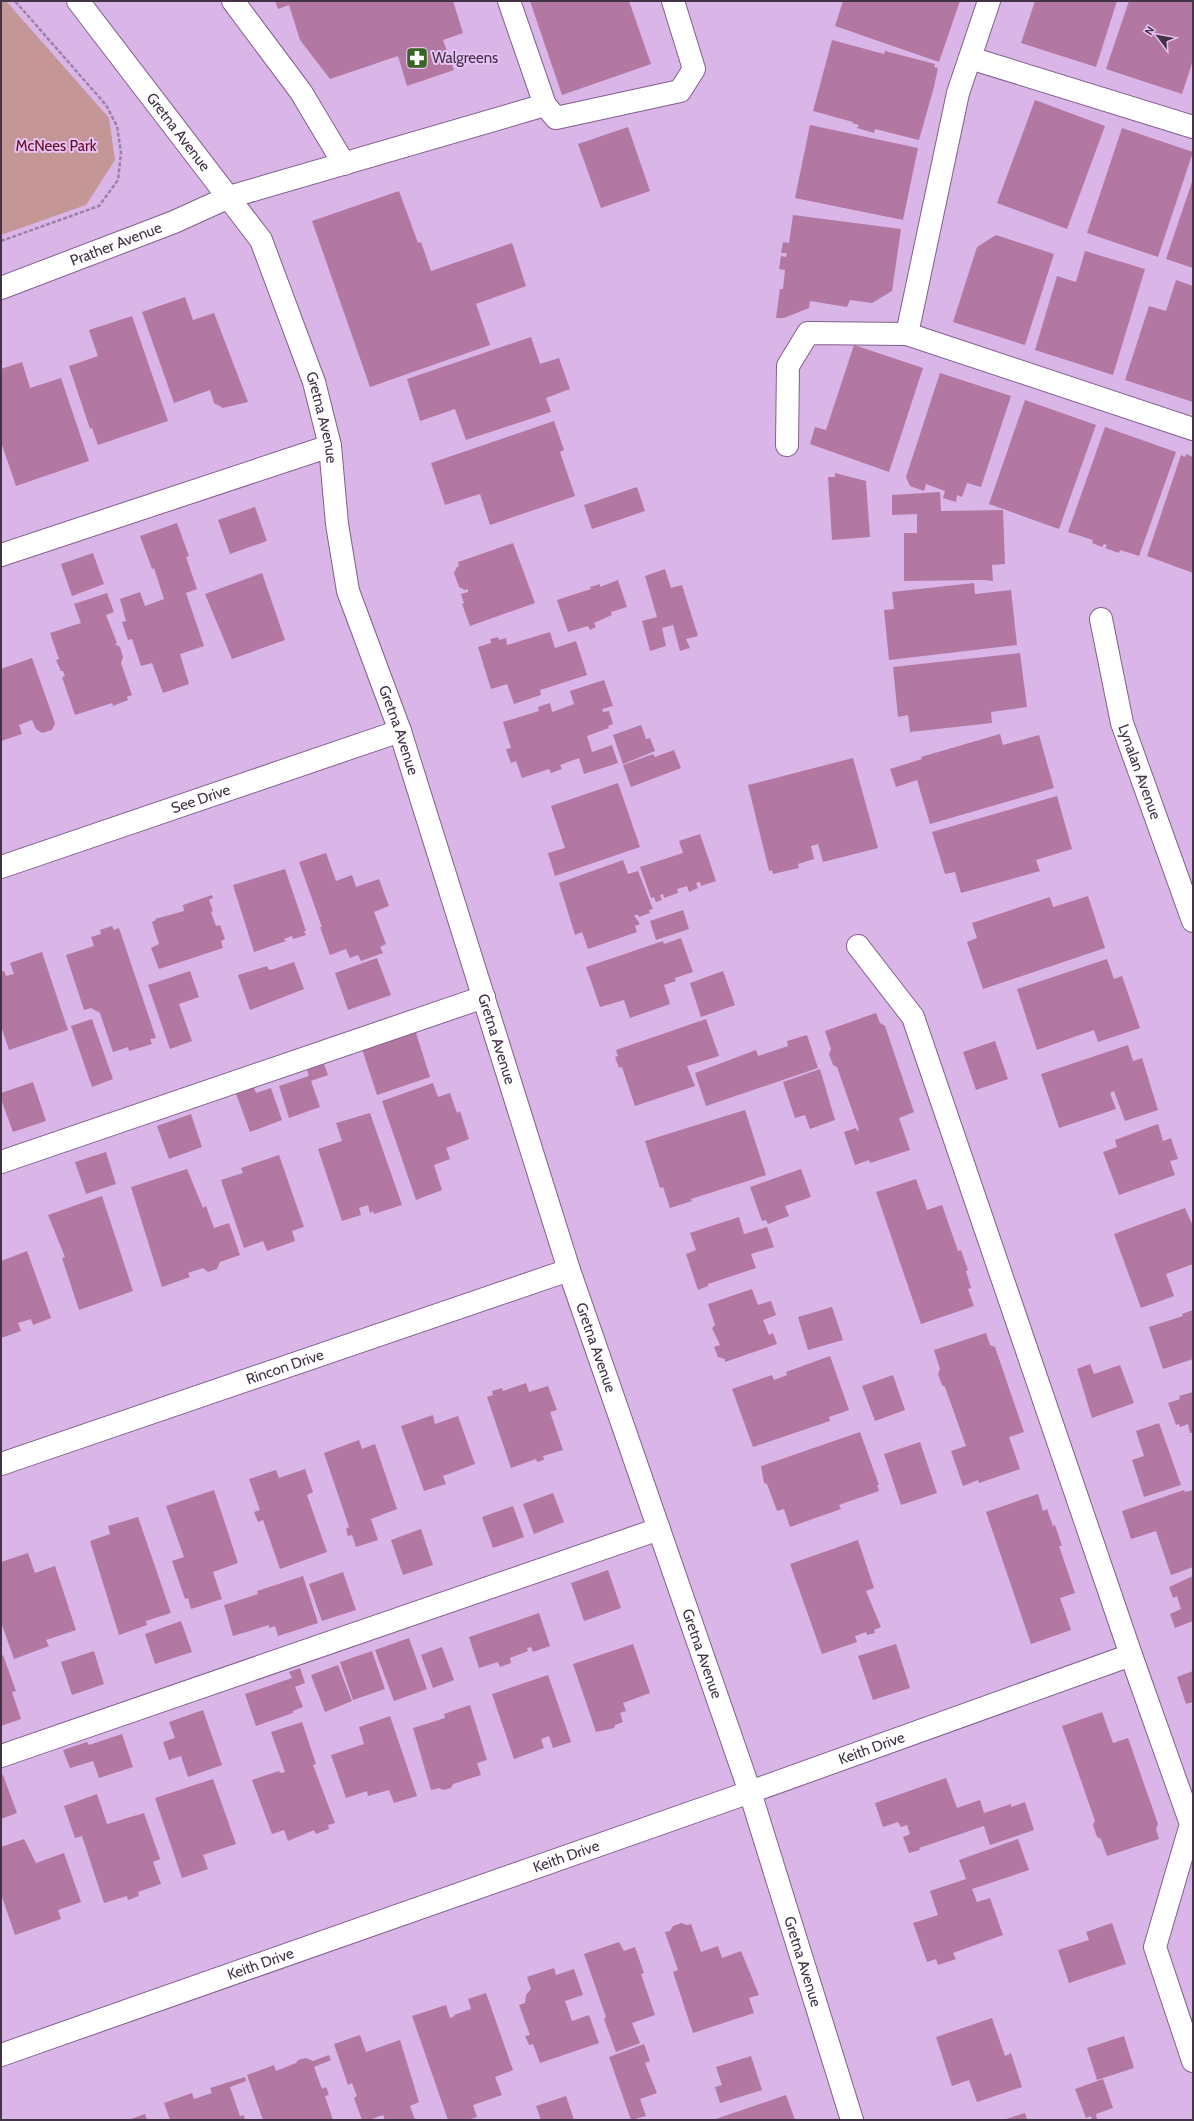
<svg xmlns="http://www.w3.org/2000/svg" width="1194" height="2121" viewBox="0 0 1194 2121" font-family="Cabin,sans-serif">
  <rect width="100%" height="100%" fill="#dab5e7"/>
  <path fill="#c49696" d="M1 1H6L109 118 115 160 86 205 1 235Z"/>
  <path fill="#b378a2" d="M275 1H453L463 33 443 40 454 70 407 86 398 56 330 79 300 40 289 5 278 9Z
    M530 1H629L651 64 562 95Z
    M843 1H960L939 62 835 26Z
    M1035 1H1117L1096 67 1021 43Z
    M1129 1H1193V60L1182 94 1106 69Z
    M832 40 884 54 885 51 935 64 934 67 938 68 934 87 919 140 875 129 874 133 857 128 859 125 852 123 853 122 813 111Z
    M1035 100 1105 126 1067 229 997 203Z
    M810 125 918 148 903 220 795 198Z
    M628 127 650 191 601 208 578 144Z
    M1122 128 1193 152 1158 257 1087 233Z
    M1193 179V268L1166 259Z
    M399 191 418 243 421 242 431 271 512 243 526 286 476 304 490 345 370 387 312 221Z
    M793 215 901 229 892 291 872 303 850 300 847 307 810 301 809 308 784 318H776L780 289H783L785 270 779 269 781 256 786 257 787 253H781L783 242 789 243Z
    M996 235 1054 254 1025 345 953 322 977 247Z
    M1085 251 1145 269 1113 375 1035 350 1057 276 1076 282Z
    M1176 280 1193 286V402L1125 380 1149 306 1166 311Z
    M185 297 193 320 214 313 248 402 223 408 214 403 210 390 174 403 142 312Z
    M132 316 168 421 98 445 92 428 90 429 69 366 98 356 89 330Z
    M531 337 540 364 559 358 570 389 546 398 551 412 466 440 455 409 420 421 407 379Z
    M854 345 923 368 889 472 810 444 815 427 826 430Z
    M22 362 30 388 61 378 89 461 16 486 1 442V369Z
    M940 373 1011 396 981 487 967 483 962 497 957 495 956 502 943 498 945 491 926 484 924 491 910 486 906 477Z
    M1025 400 1096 425 1059 529 989 504Z
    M554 421 564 450 560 452 575 496 490 525 480 494 445 505 431 463Z
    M1105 427 1176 452 1139 556 1120 550 1119 553 1105 548 1107 545 1104 544 1102 547 1092 543 1093 540 1068 532Z
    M1186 454 1193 457V573L1147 556 1181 455 1185 457Z
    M835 473 866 481 870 537 832 540 828 477H835Z
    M637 487 645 511 592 529 584 505Z
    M940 492 941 511 1003 510 1005 564 992 565 993 581 984 580 904 581V533H917V514L892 515V495Z
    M255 507 267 541 230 554 218 520Z
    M177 523 189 556 186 557 197 589 186 593 204 646 180 654 189 684 163 693 152 663 141 666 132 639 128 640 122 622 126 621 120 599 140 592 145 606 164 599 154 568 152 569 140 536Z
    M513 543 535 603 470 626 462 604 464 603 461 594 468 592V589L465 590 459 587 454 573 457 567 459 566 458 562Z
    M93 553 104 584 72 596 61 564Z
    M665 569 671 588 682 585 698 636 686 639 690 648 680 651 673 625 662 628 666 646 650 651 642 621 657 617 645 576Z
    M262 573 285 640 232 659 205 594Z
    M618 580 627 607 611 612 612 615 594 623 596 627 590 630 588 626 568 632 557 600 591 589 590 587 600 584V587Z
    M974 583 975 594 1011 590 1017 645 889 660 884 610 894 609 892 592Z
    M107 593 114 612 106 615 117 643 115 644 120 647 123 657 121 663 132 695 127 697 128 700 113 706 112 703 75 715 62 677 65 676 63 671H61L56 660 59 659 50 633 81 623 74 604Z
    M550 632 555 648 576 641 587 675 540 690 541 695 514 704 507 684 491 689 478 647 491 643 490 639 498 637 499 640 506 638 507 645Z
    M1020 653 1027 707 991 712 992 723 910 732 908 715 898 717 893 667Z
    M32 658 55 723 52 730 42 733 36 729 32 720 19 725 22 734 1 741V669Z
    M604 680 613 706 602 709 603 712 609 711 613 724 608 726 609 728 587 736 592 752 612 745 618 763 584 774 579 758 560 765 562 769 551 773 549 769 522 778 516 761 511 763 506 749 511 748 503 722 539 711 538 707 550 703 552 712 574 704 570 691Z
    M641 725 646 739 650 738 655 751 623 764 613 735Z
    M1000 734 1003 745 1039 735 1054 788 930 824 917 780 896 787 890 769 922 759 921 757Z
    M674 750 681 768 631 787 623 765 653 754 655 757Z
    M853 758 878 848 823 862 818 844 811 846 814 859 798 864 799 868 773 874 772 870 769 871 748 785Z
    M618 783 640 847 555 876 548 853 565 848 551 806Z
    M1057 796 1072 849 1036 860 1040 871 961 893 955 872 945 874 932 832Z
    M700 834 716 881 701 886 700 882 696 883 698 888 689 892 687 886 677 889 678 893 664 898 663 894 660 895 662 900 656 902 654 897 651 898 640 867 683 853 679 841Z
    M326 853 336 881 352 875 356 887 379 879 389 906 374 912 386 944 380 947 383 953 361 961 358 955 350 958 346 949 330 955 320 927H322L299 862Z
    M623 860 628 874 638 871 653 909 649 910 650 913 639 917 638 915H634L640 924 635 926 637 932 588 949 582 932 575 935 559 883Z
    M285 869 306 931H304L306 935 293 939 292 936 284 939 286 941 254 952 233 885Z
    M212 895 213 898 209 900 213 911 211 912 216 926 220 925 225 939 221 941 223 948 159 969 151 948 159 944 152 922 156 920 155 919 184 911 183 905Z
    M1088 896 1105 948 983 989 967 942 977 938 972 923 1050 897 1053 907Z
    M683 910 689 929 656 940 650 921Z
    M112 926 114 930 119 928 156 1038 150 1039 152 1044 129 1051 128 1047 113 1052 100 1013 91 1008 84 1010 66 955 94 946 91 937 101 934 100 930Z
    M681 938 693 972 675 978 676 981 664 985 670 1004 630 1018 624 1000 600 1007 586 967 663 941 664 944Z
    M42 952 68 1030 9 1050 1 1026V972L4 971 6 976 14 974 10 963Z
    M377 958 391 995 348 1010 335 973Z
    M1107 959 1114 979 1122 976 1140 1028 1098 1042 1094 1030 1037 1050 1017 989Z
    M294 962 304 989 250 1010 238 975 267 966 268 969 271 970Z
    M190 971 199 997 179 1004 192 1041 170 1049 148 985Z
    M723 971 735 1005 701 1017 690 983Z
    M876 1013 880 1023 885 1026 914 1112 899 1118 910 1150 870 1163 869 1160 855 1165 844 1132 856 1128 857 1131 859 1130 837 1067 833 1065 829 1054 831 1049 825 1031Z
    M92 1019 113 1079 92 1087 71 1026Z
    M706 1019 719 1056 687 1066 695 1086 635 1106 622 1067 619 1068 615 1057 618 1056 616 1050Z
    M415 1030 430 1077 377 1095 362 1049Z
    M807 1035 818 1068 706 1106 695 1073 756 1050 758 1056 788 1046 787 1041Z
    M995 1041 1008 1079 976 1090 963 1052Z
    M1128 1045 1133 1061 1142 1058 1158 1110 1125 1121 1114 1091 1110 1093 1116 1109 1059 1128 1041 1074Z
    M324 1064 328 1075 311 1081 320 1107 289 1118 279 1086 309 1076 307 1070Z
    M820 1069 835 1120 810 1129 805 1115 795 1118 783 1082Z
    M33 1082 46 1121 13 1132 1 1099V1093Z
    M433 1083 438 1097 450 1093 457 1113 460 1111 469 1139 446 1148 450 1159 434 1165 442 1190 416 1200 382 1101Z
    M253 1085 256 1093 271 1088 282 1120 250 1132 235 1091Z
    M745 1110 766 1175 691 1199 692 1201 670 1208 663 1187 660 1188 645 1141Z
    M370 1113 402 1205 374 1214 373 1211 370 1213 368 1205 359 1208 361 1215 342 1221 318 1149 342 1141 336 1123Z
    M191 1114 202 1147 169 1159 157 1126Z
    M1158 1124 1163 1141 1171 1138 1178 1159 1170 1161 1175 1175 1119 1195 1103 1152 1117 1147 1115 1140Z
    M106 1152 116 1184 86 1194 75 1162Z
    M279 1155 304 1227 292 1231 295 1241 267 1251 263 1241 244 1248 221 1180 243 1173 241 1168Z
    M187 1169 203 1208 206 1206 214 1228 229 1223 240 1255 220 1262 217 1269 208 1272 203 1268 188 1273 190 1277 162 1287 131 1187Z
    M801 1169 811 1197 785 1206 789 1216 768 1224 766 1220 762 1221 750 1187Z
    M916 1179 927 1210 942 1205 958 1251 961 1250 968 1270 966 1271 971 1288 968 1289 974 1306 921 1324 876 1192Z
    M102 1196 133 1291 79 1310 62 1258 65 1257 48 1215Z
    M1185 1208 1193 1226V1264L1166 1274 1174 1296 1141 1308 1114 1234Z
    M739 1217 744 1234 767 1227 774 1247 751 1254 756 1268 708 1284V1286L698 1290 686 1254 696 1250 690 1233Z
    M27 1251 51 1318 33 1325 31 1319 18 1323 21 1331 1 1338V1261Z
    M752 1289 758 1305 771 1301 776 1315 763 1320 769 1335 773 1333 777 1344 725 1362V1359L718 1357 714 1347 720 1345 712 1328 715 1325 708 1304Z
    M832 1307 843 1340 808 1350 798 1317Z
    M1193 1310V1359L1163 1369 1149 1327 1183 1316 1182 1314Z
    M986 1333 990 1345 995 1347 1024 1432 1009 1437 1020 1469 979 1483 978 1480 963 1486 951 1451 966 1446 945 1387 942 1385 938 1374 940 1369 934 1350Z
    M830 1356 849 1410 829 1417 830 1421 753 1447 732 1389 772 1375 774 1380 787 1375 786 1372Z
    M1090 1364 1094 1374 1120 1365 1134 1403 1092 1418 1077 1369Z
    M893 1375 905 1410 875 1421 862 1386Z
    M526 1383 529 1392 548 1386 557 1410 550 1412 563 1450 543 1456 544 1460 537 1462 536 1459 511 1468 487 1397 493 1395 492 1391 502 1388 503 1391Z
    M1193 1392V1433H1190L1188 1424 1180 1427 1179 1424 1176 1425 1168 1403 1180 1399 1179 1396Z
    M433 1415 435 1424 458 1416 475 1464 443 1476 446 1484 424 1491 401 1426Z
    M1159 1423 1181 1485 1144 1497 1132 1460 1144 1456 1136 1431Z
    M860 1432 879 1485H877L879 1491 839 1505 841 1509 790 1527 784 1509 777 1511 767 1484 764 1483 761 1466Z
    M359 1440 362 1449 375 1444 397 1509 371 1519 378 1540 356 1547 352 1535 348 1536 346 1529 349 1527 324 1453Z
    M920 1442 937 1493 901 1505 884 1454Z
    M305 1469 313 1492 307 1495 327 1552 280 1569 263 1520 258 1522 254 1512 260 1510 249 1479 276 1470 279 1478Z
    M214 1490 238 1563 213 1572 222 1599 191 1609 188 1598 185 1599 172 1561 184 1557 166 1506Z
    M1184 1490 1185 1492 1193 1490V1567L1171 1575 1156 1531 1131 1539 1122 1511Z
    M553 1493 564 1522 534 1534 523 1504Z
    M1038 1494 1043 1511 1047 1509 1053 1526 1055 1525 1062 1546H1059L1075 1593 1060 1598 1071 1630 1031 1644 986 1512Z
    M513 1506 524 1537 493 1548 482 1517Z
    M138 1517 171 1613 146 1621 147 1625 119 1635 90 1541 110 1534 108 1526Z
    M421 1529 433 1565 403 1575 391 1540Z
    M858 1540 874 1588 866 1591 881 1627 874 1630 875 1633 867 1635 866 1632 855 1636 857 1642 822 1654 790 1564Z
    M28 1553 35 1573 55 1566 76 1630 46 1640 49 1646 14 1659 1 1622V1562Z
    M608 1570 621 1608 584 1621 571 1583Z
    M343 1572 356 1610 322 1621 309 1584Z
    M303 1576 318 1623 278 1636 275 1626 269 1628V1625L233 1636 224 1605 258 1594 257 1591Z
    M1193 1576V1621L1175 1628 1170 1614 1181 1609 1177 1596 1173 1598 1169 1587Z
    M539 1613 550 1646 533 1652 531 1647 527 1648 528 1651 510 1658 511 1663 500 1667 498 1662 479 1668 469 1637Z
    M181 1621 192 1652 155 1664 145 1634Z
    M409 1638 427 1689 394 1701 375 1650Z
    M633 1644 650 1693 623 1703 626 1711 620 1713 623 1722 615 1725 614 1728 596 1732 573 1664Z
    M896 1644 910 1688 873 1700 858 1656Z
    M442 1647 454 1680 433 1688 421 1655Z
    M94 1651 104 1684 72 1695 61 1662Z
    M372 1651 385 1689 353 1700 340 1662Z
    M3 1655 16 1691 12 1692 21 1719 1 1726V1656Z
    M338 1665 352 1701 325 1712 311 1675Z
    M300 1668 305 1683 295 1687 303 1707 293 1711V1713L256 1726 245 1694 292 1678 289 1672Z
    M1193 1671V1702L1186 1704 1177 1677Z
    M548 1675 571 1742 553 1748 549 1736 541 1739 544 1748 514 1759 492 1694Z
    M470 1705 487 1760 477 1763 481 1775 453 1784 451 1788 443 1790 439 1788 431 1790 413 1728 445 1718 444 1714Z
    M203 1710 222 1765 188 1777 181 1756 169 1760 163 1742 175 1738 169 1722Z
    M1102 1712 1113 1743 1128 1738 1158 1824 1156 1829 1159 1839 1107 1856 1101 1839 1097 1837 1093 1825 1095 1821 1062 1726Z
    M390 1716 417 1796 394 1803 389 1790 368 1796 367 1791 346 1798 331 1755 364 1744 359 1727Z
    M302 1722 316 1764 313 1765 335 1823 328 1825 329 1829 316 1834 314 1830 288 1841 284 1830 272 1834 252 1780 279 1771 280 1773 285 1772 271 1732Z
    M122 1734 133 1767 99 1778 93 1761 70 1768 63 1750 87 1742 89 1745Z
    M1 1775H3L17 1813 1 1819Z
    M946 1778 957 1808 980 1800 984 1813 1011 1804V1807L1025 1802 1034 1830 990 1845 984 1826 919 1848 920 1850 909 1853 903 1837 910 1834 907 1825 901 1827 898 1822 883 1827 875 1803Z
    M213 1779 236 1844 203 1855 208 1869 182 1878 155 1798Z
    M97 1794 107 1824 144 1813 160 1859 153 1862 161 1884 138 1892 139 1896 128 1900 127 1896 104 1903 82 1836 75 1838 64 1806Z
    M24 1839 36 1863 64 1853 81 1902 58 1910 61 1919 15 1935 1 1894V1847Z
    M1018 1839 1029 1870 972 1889 977 1902 990 1898 1003 1935 953 1953 956 1959 938 1965 936 1959 927 1962 913 1923 938 1915 930 1891 966 1879 959 1860Z
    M681 1923 687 1925 691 1924 701 1952 718 1946 722 1958 741 1951 759 1995 749 1998 754 2013 693 2033 673 1972 678 1970 665 1932 670 1931 673 1926Z
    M1112 1923 1126 1964 1069 1983 1058 1950 1089 1940 1086 1932Z
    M619 1942 624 1951 635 1947 644 1973 641 1974 655 2015 632 2023 640 2043 616 2052 604 2019 606 2017 584 1954Z
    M554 1968 556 1975 574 1969 583 1995 565 2001 572 2021 589 2015 599 2043 540 2063 533 2044 529 2045 525 2036 530 2035 519 2005 525 2003 526 1995 531 1989 527 1977Z
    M486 1993 513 2070 495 2077 502 2095 473 2105 477 2117 467 2120H448L412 2016 446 2005 450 2018 455 2016 454 2015 471 2009 468 1999Z
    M992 2018 1005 2056 1011 2053 1022 2087 977 2102 969 2080 952 2086 936 2037Z
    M360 2035 366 2052 400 2040 419 2102 410 2106 415 2120H385L383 2115 369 2120H362L354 2098 357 2096 352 2083 348 2085 334 2044Z
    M1124 2036 1134 2068 1097 2080 1087 2048Z
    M644 2044 650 2061 645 2063 657 2093 640 2099 646 2116 631 2120 609 2057Z
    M329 2055 331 2060 314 2067 322 2089 326 2087 329 2095 325 2096 333 2120H263L247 2075 274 2065 276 2071 296 2063 298 2060 306 2058 313 2061Z
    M751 2056 762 2090 720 2103 715 2087 722 2085 716 2067Z
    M245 2077 246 2081 230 2087 240 2116 244 2115 245 2120H170L164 2103 192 2093 194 2099 212 2093 210 2088Z
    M1103 2079 1113 2108 1096 2114 1097 2120H1092L1091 2116 1086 2118 1075 2089Z
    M786 2095 795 2120H713Z
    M566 2096 574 2120H541L536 2106Z
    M1025 2113 1027 2120H1003Z
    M145 2114 147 2120H128Z"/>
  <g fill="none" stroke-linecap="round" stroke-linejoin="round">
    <g stroke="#81608d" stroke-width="24">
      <g id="minor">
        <path id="s1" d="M78 1 261 240 314 382 330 446 337 524 348 591 400 731 569 1270 750 1792 852 2120"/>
        <path d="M233 1 301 92 344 164"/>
        <path d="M509 1 545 105 556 118 680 91 694 69 673 1"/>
        <path d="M970 58 1193 127"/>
        <path id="s2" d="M1 288 174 222 229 197 545 105"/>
        <path d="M907 334 958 93 989 1"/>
        <path d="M787 445 788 366 808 333 907 334 1193 429"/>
        <path d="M1 555 330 446"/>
        <path id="s3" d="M1101 619 1122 723 1193 921"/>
        <path id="s4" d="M1 867 400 731"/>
        <path d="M858 946 913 1017 1131 1655 1191 1824 1155 1947 1193 2061"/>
        <path d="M1 1162 484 997"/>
        <path id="s5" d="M1 1464 569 1270"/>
        <path d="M1 1756 659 1529"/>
        <path id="s6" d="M1 2055 750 1792 1131 1655"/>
      </g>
    </g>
    <path stroke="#9c80a6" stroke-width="2.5" stroke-dasharray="4 2" stroke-linecap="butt" d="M1 241 99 206 118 180 121 153 117 126 106 105 15 1"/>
    <use href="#minor" stroke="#fff" stroke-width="22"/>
  </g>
  <defs>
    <g id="pharmacy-square" transform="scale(1.15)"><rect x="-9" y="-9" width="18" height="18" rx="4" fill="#386524" stroke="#e7c2f4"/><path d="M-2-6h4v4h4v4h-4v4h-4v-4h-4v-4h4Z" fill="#fff"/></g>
  </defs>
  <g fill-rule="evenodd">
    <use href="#pharmacy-square" x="417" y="58"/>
  </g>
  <g text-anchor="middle" stroke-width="4" stroke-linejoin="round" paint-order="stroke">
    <g font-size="15" fill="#423347" stroke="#e7c2f4" text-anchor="start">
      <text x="432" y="63">Walgreens</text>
    </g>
    <g font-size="15" fill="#423347" stroke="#e7c2f4">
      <text dy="5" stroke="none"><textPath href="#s1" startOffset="165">Gretna Avenue</textPath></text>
      <text dy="5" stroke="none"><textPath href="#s2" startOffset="123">Prather Avenue</textPath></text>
      <text dy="5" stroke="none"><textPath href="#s1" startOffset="489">Gretna Avenue</textPath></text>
      <text dy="5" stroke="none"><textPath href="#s1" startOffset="813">Gretna Avenue</textPath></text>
      <text dy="5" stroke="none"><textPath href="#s3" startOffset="158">Lynalan Avenue</textPath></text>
      <text dy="5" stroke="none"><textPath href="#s4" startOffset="211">See Drive</textPath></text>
      <text dy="5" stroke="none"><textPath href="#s1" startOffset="1137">Gretna Avenue</textPath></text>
      <text dy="5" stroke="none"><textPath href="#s1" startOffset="1461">Gretna Avenue</textPath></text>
      <text dy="5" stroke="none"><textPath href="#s5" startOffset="300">Rincon Drive</textPath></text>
      <text dy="5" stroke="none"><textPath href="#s1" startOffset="1785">Gretna Avenue</textPath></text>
      <text dy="5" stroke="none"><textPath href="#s6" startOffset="923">Keith Drive</textPath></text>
      <text dy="5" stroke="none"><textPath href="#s6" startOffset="599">Keith Drive</textPath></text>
      <text dy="5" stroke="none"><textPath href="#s1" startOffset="2109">Gretna Avenue</textPath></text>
      <text dy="5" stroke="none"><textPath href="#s6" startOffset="275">Keith Drive</textPath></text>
    </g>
    <g font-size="15" fill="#680d1f" stroke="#e7c2f4">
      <text x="56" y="151">McNees Park</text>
    </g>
  </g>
  <rect width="1194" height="2121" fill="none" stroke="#423347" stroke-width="4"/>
  <g transform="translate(1158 36) rotate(302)" stroke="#e7c2f4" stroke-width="3" paint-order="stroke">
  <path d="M0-3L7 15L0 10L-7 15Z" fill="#423347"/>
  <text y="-6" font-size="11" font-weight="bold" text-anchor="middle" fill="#423347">N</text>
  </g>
</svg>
